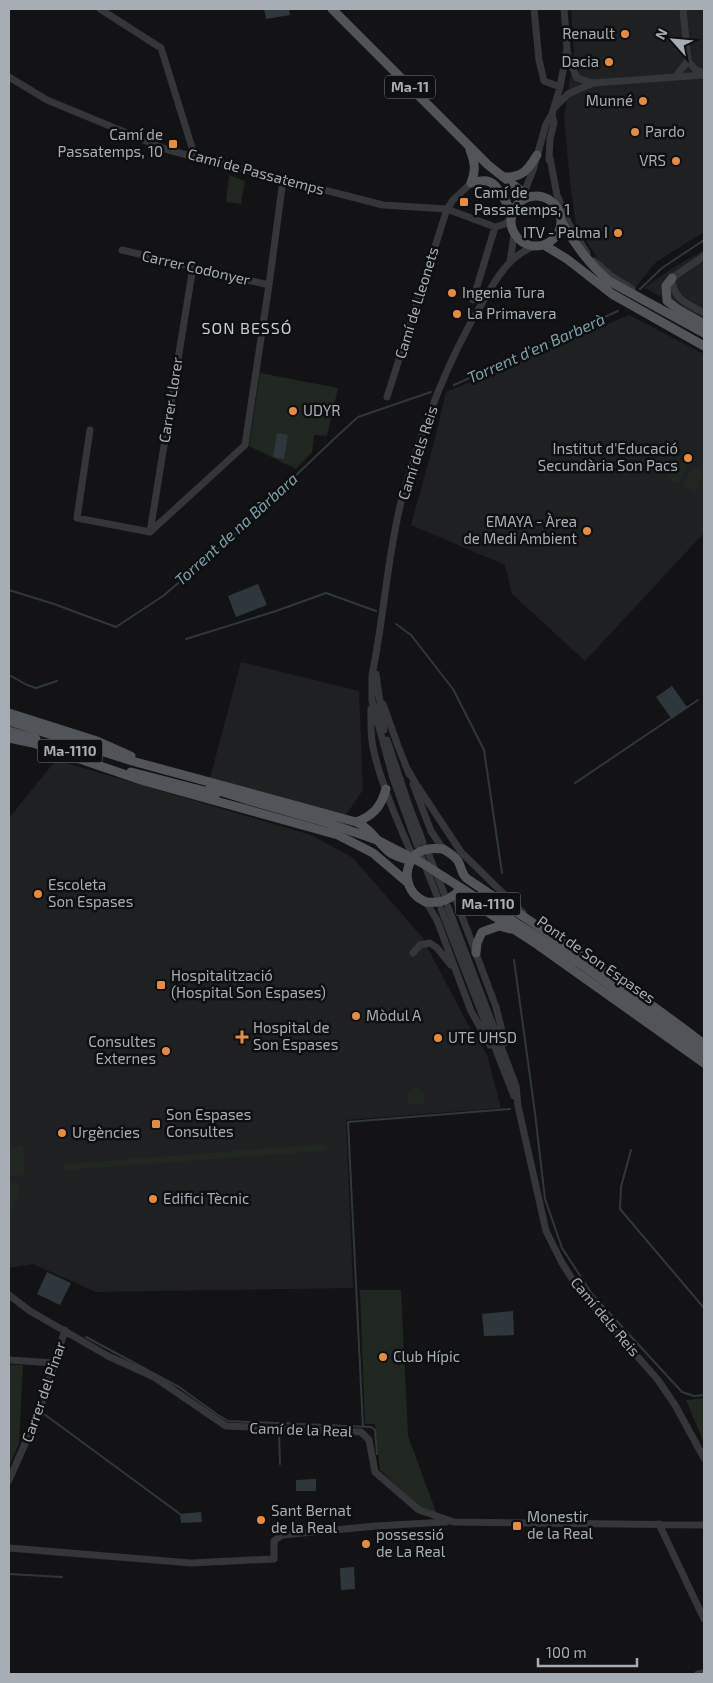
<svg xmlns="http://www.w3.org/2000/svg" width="713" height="1683" viewBox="0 0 713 1683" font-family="'Exo 2',sans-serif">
  <rect width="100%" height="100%" fill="#131315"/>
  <path fill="#1f2022" d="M571 9H704V232L656 262 635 288 602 265 576 226 570 182 564 118 574 53Z
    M704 250V318L644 288 671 269Z
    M629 315 704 354V533L585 661 512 594 505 565 411 525 434 442 446 392Z
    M241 662 359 691 363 790 345 816 210 778Z
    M56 760 311 835 353 858 422 937 465 1019 487 1055 501 1108 346 1120 353 1288 96 1292 33 1264 9 1268V818Z"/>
  <path fill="#202720" d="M229 175 245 181 241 204 226 202Z
    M260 373 338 388 327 436 314 435 312 452 296 469 249 446Z
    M676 459 688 466 678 484 666 477Z
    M693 466 704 472 695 493 683 486Z
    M407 1097a9 9 0 1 1 18 0a9 9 0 1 1-18 0Z
    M323 1144 326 1149 324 1151 67 1170 63 1167 65 1164Z
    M23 1146 25 1175 9 1176V1147Z
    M9 1183H19L20 1187 11 1214H9Z
    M360 1290H401L408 1436 436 1512 430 1513 421 1510 380 1470 375 1424H365Z
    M9 1365H23L19 1444 9 1466Z
    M704 1398V1443L686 1400Z"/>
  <path fill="#2e383c" d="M264 9H289L290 15 266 19Z
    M277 433 288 435 284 459 273 457Z
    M258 584 267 605 236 617 228 596Z
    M672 686 687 707 671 718 656 697Z
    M47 1272 71 1283 60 1305 37 1294Z
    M513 1311 514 1335 484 1336 482 1314Z
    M316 1479V1491H296V1480Z
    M201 1512 202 1522 181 1523 180 1514Z
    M354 1567 355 1589 341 1590 340 1568Z"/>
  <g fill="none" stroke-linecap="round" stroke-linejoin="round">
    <path stroke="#2e383c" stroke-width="2" d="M640 289 662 268 704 240
      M454 385 618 311
      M9 590 54 604 116 627 163 596 223 545 335 438 358 417 431 392
      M396 624 411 635 453 689 484 750 502 873
      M186 639 276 611 326 593 376 611
      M9 675 27 685 36 688 57 681
      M575 783 698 700
      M514 960 535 1113 545 1199 562 1248 592 1294 682 1392 694 1396 704 1395
      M631 1150 621 1187 620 1209 704 1308
      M86 1337 179 1387 218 1415 228 1421 371 1427 375 1430 377 1454
      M44 1414 180 1514
      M363 1427 348 1122 510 1109
      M279 1433 280 1464
      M9 1574 62 1577"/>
    <path stroke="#353639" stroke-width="7" d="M100 9 161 48 195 157
      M534 9 539 60 544 81 560 87
      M683 9 688 61 696 70 704 73
      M9 77 47 100 168 150 383 205 447 209 495 227 505 224 512 218
      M675 77 688 61
      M593 83 704 75
      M554 108 568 94 593 83 577 78 572 67 567 51
      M550 158 557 195 569 224 587 253
      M549 160 550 139 554 123 552 114
      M523 200 524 193 533 170 546 124 552 114 560 87 567 49 564 9
      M122 250 269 285
      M704 256 672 278C673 300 687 303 704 313
      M594 261 610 275 632 289
      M510 262 514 235
      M473 300 495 227
      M387 397 447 209 453 200 471 183
      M90 430 77 518 150 532 245 445 269 285 283 180
      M150 532 193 267
      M376 674 384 730
      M383 704 398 746 409 774
      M371 709C371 723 370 738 374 752 382 786 399 825 413 857
      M387 740 409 806 423 842
      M408 770 416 784 461 852 523 913
      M413 784 431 831 443 849
      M417 845 393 778 372 701V675C384 618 387 558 401 502 420 434 444 366 481 305 494 282 509 254 536 246
      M429 855 444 893
      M422 858 437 896
      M454 895 496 1007 505 1043
      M426 902 437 920 471 1011 490 1045
      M448 907 516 1086 518 1106 546 1231 562 1263 580 1291 658 1380 675 1405 704 1458
      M441 909 514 1096
      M413 953 420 945 430 943 437 948 451 965
      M9 1295 30 1311 108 1356 154 1377 226 1426 361 1432 369 1440 375 1472 419 1510 454 1522 704 1525
      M9 1360 55 1363
      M9 1480 39 1412 65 1330
      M659 1524 704 1619
      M9 1548 191 1563 274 1559V1541L282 1535 376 1526 446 1522
      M698 1674 704 1673"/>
    <path stroke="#515458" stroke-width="9" d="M332 9 488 165 529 197
      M470 150C475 162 476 171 471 183
      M503 177C522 178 528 170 537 155
      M471 183C475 182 482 180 487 181 500 184 505 204 513 213
      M511 221a25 25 0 1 1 50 0a25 25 0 1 1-50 0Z
      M561 221C575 244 588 263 609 281L704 333
      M544 245 567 259 612 294 704 346
      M672 278 666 286 667 301 679 310 704 324
      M9 713 97 741 131 756
      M9 721 132 761 356 822C372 829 378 844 392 854 397 857 405 859 411 861
      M9 731 36 739
      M9 738 33 743 144 781 338 835 373 853 407 882
      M131 772 216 794
      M210 788 248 800
      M356 822C373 816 381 807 386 789
      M443 849C448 852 454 855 458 861 462 868 461 875 469 880 548 933 628 986 704 1044
      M413 857C402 874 407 894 426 902
      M457 892 538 945 704 1063
      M476 953 477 943 482 932 499 926 510 929"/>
    <path stroke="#515458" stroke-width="9" d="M248 800 328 823 377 840 422 863 585 967 704 1054
      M413 857C421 848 432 848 443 849
      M426 902C438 903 445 902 454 895"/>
  </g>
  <g fill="#e48d3c" stroke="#0e0f10" stroke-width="2">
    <circle cx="625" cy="34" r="5"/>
    <circle cx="609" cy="62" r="5"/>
    <circle cx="643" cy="101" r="5"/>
    <circle cx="635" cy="132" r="5"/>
    <rect x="168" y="139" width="10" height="10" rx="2.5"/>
    <circle cx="676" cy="161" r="5"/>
    <rect x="459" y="197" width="10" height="10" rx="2.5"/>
    <circle cx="618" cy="233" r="5"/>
    <circle cx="452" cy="293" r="5"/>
    <circle cx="457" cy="314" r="5"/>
    <circle cx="293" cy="411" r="5"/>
    <circle cx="688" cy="458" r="5"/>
    <circle cx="587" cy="531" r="5"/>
    <circle cx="38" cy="894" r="5"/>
    <rect x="156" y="980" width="10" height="10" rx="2.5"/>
    <circle cx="356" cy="1016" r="5"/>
    <path d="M239.5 1029.5h5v5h5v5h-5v5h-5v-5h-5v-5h5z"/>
    <circle cx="438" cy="1038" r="5"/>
    <circle cx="166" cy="1051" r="5"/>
    <rect x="151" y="1119" width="10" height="10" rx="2.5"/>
    <circle cx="62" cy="1133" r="5"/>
    <circle cx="153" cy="1199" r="5"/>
    <circle cx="383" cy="1357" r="5"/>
    <circle cx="261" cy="1520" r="5"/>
    <rect x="512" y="1521" width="10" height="10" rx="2.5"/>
    <circle cx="366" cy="1544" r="5"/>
  </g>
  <g text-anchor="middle" stroke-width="5" stroke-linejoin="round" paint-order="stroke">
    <g fill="#0e0f10" stroke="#787e83" stroke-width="1">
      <rect x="385" y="75.5" width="50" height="23" rx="4"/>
      <rect x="37.5" y="739.5" width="65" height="23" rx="4"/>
      <rect x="455.5" y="892.5" width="65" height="23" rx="4"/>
    </g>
    <g font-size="14" font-weight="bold" fill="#a6adb4">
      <text x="410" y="92">Ma-11</text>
      <text x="70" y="756">Ma-1110</text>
      <text x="488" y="909">Ma-1110</text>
    </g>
    <g font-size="15" fill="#a6adb4" stroke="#0e0f10" text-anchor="start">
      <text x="615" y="39" text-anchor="end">Renault</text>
      <text x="599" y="67" text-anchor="end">Dacia</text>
      <text x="633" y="106" text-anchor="end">Munné</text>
      <text x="645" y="137">Pardo</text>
      <text x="163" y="140" text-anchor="end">Camí de<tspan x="163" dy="17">Passatemps, 10</tspan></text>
      <text x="666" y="166" text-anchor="end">VRS</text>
      <text x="474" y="198">Camí de<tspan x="474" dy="17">Passatemps, 1</tspan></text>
      <text x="608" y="238" text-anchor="end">ITV - Palma I</text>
      <text x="462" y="298">Ingenia Tura</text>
      <text x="467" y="319">La Primavera</text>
      <text x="303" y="416">UDYR</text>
      <text x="678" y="454" text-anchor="end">Institut d'Educació<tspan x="678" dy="17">Secundària Son Pacs</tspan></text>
      <text x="577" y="527" text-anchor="end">EMAYA - Àrea<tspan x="577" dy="17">de Medi Ambient</tspan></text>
      <text x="48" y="890">Escoleta<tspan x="48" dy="17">Son Espases</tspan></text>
      <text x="171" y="981">Hospitalització<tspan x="171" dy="17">(Hospital Son Espases)</tspan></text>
      <text x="366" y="1021">Mòdul A</text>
      <text x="253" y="1033">Hospital de<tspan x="253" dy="17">Son Espases</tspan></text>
      <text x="448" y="1043">UTE UHSD</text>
      <text x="156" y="1047" text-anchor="end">Consultes<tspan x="156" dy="17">Externes</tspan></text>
      <text x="166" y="1120">Son Espases<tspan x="166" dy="17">Consultes</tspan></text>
      <text x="72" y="1138">Urgències</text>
      <text x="163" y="1204">Edifici Tècnic</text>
      <text x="393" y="1362">Club Hípic</text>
      <text x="271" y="1516">Sant Bernat<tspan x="271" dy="17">de la Real</tspan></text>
      <text x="527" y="1522">Monestir<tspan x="527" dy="17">de la Real</tspan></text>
      <text x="376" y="1540">possessió<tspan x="376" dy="17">de La Real</tspan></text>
    </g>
    <g font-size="15" fill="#a6adb4" stroke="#0e0f10">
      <text transform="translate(256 172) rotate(15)" y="5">Camí de Passatemps</text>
      <text transform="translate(196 268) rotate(13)" y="5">Carrer Codonyer</text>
      <text transform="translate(417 303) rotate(-73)" y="5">Camí de Lleonets</text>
      <text transform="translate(171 400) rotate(-81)" y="5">Carrer Llorer</text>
      <text transform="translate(418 453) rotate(-72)" y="5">Camí dels Reis</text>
      <text transform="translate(596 960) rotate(35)" y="5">Pont de Son Espases</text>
      <text transform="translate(605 1317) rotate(50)" y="5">Camí dels Reis</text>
      <text transform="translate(44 1392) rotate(-71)" y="5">Carrer del Pinar</text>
      <text transform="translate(301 1430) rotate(2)" y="5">Camí de la Real</text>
    </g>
    <g font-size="16" letter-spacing="1" fill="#c6cbd0" stroke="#0e0f10">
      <text x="247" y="334">SON BESSÓ</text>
    </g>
    <g font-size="16" font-style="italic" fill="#7fa0ad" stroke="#0e0f10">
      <text transform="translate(536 348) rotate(-24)" y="6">Torrent d'en Barberà</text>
      <text transform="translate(236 529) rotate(-42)" y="6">Torrent de na Bàrbara</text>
    </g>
  </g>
  <rect width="713" height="1683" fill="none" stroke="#a6adb4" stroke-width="20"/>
  <g transform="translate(673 40) rotate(297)" stroke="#0e0f10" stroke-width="4" paint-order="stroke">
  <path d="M0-4L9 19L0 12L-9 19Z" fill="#a6adb4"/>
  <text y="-8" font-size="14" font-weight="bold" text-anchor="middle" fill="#a6adb4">N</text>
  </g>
  <path d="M538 1658v8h99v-8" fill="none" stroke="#a6adb4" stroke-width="2.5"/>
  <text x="546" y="1658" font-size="15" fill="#a6adb4" stroke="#0e0f10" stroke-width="4" paint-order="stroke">100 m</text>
</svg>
